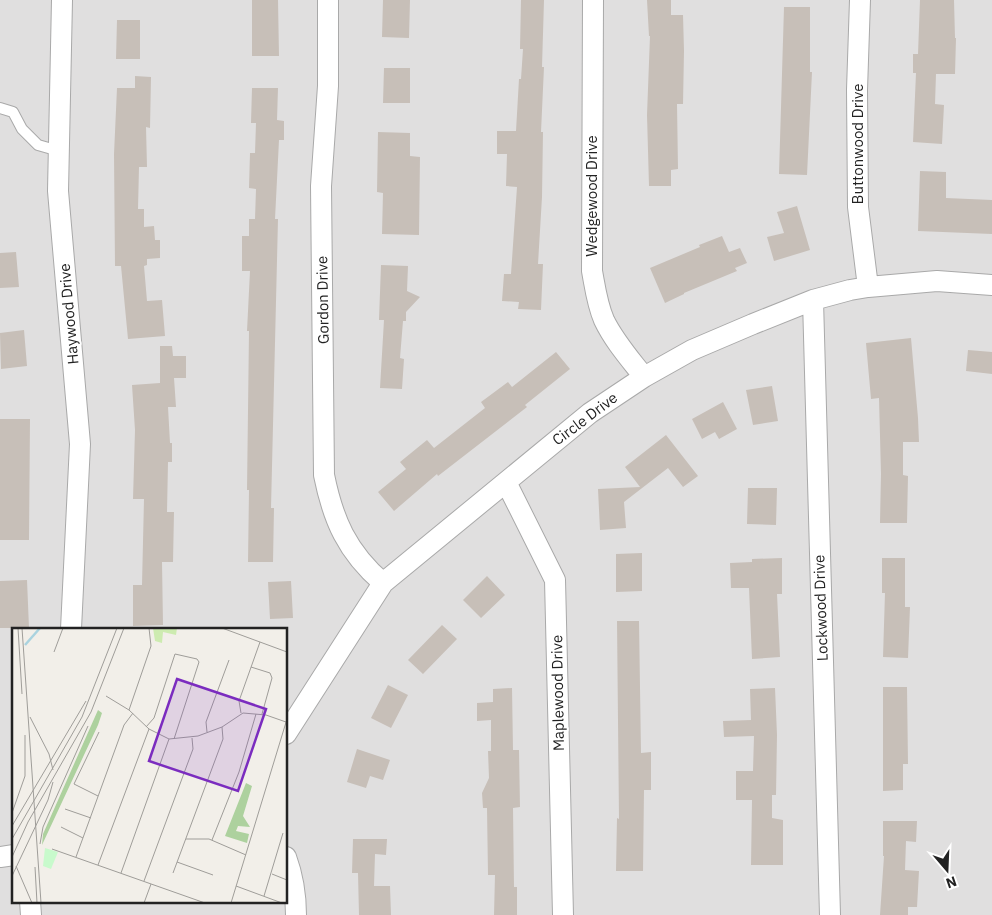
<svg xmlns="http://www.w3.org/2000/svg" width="992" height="915" viewBox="0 0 992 915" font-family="'IBM Plex Sans',sans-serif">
  <rect width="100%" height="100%" fill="#f2efe9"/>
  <path fill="#e0dfdf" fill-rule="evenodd" d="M0 0H992V915H0ZM14 629H286V901H14Z"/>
  <path fill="#c7bfb8" d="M252 0H278L279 56H252Z
    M383 0H410L409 38 382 37Z
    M521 0H544L542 67H544L541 132H543L542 197 538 264H543L541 310 518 309 519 302 502 301 504 274H511L517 187 506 186 507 154H497V131H516L519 79H521L523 49H520Z
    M647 0H671V15H683L684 51 683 104H677L678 169 671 170V186H649L647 115 650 36H649Z
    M920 0H954L955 38H956L955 74H936L935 104 944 105 942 144 913 142 916 73H913V54H918Z
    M784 7H810V72H812L807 175 779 174Z
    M117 20H140V59H116Z
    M384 68H410V103H383Z
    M135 76 151 77 150 128 146 127 147 167H139L138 209H144V227L154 226 155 240H160V258L147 259V265L144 266 147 301 162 300 165 336 128 339 121 266H115L114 154 117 88H135Z
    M252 88H278L277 120 284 121V140H279L275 219H278L271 508H274L273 562H248L249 490H247L249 331H247L250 271H242V236H249V219H255L256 189 249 188 250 153H255L256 123H251Z
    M378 132 410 133V156L420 157 419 235 382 234 383 193 377 192Z
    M920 171 946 172V198L992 200V234L918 231Z
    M797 206 810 250 774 261 767 237 784 233 777 212Z
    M722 236 729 252 740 248 747 263 735 268 737 271 684 293V294L665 303 650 268 700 247 699 245Z
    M16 252 19 287 0 288V253Z
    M381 265 408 266 407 291 420 297 406 312V321H403L400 358 404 359 402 389 380 388 384 320H379Z
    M24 330 27 366 1 369 0 333Z
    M911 338 918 418 919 442H903V475L908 476 907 523H880L881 474 879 398 871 399 866 343Z
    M160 346H172L173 356H186V378H174L176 407H168L170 443H172V462H168L167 512H174L173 562H162L163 625 133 626V585H142L144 499H133L135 430 132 385 160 383Z
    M968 350 992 352V374L966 371Z
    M556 352 570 369 525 405 527 407 438 476 437 474 394 511 378 492 406 469 400 462 427 440 434 448 485 408 481 402 508 382 512 387Z
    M772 386 778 421 753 425 746 390Z
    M723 402 737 429 719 439 715 432 702 439 692 419Z
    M0 419H30L29 540H0Z
    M666 435 698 476 683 487 668 468 624 502 626 528 600 530 598 489 640 487 625 467Z
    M748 488H777L776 525 747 524Z
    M642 553V591L616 592V554Z
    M782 558V594H777L780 657 752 659 749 588H731L730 563 752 562V559Z
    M882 558H905V607H910L908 658 883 657 885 593H882Z
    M487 576 505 595 481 618 463 600Z
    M27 580 29 628H0V581Z
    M291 581 293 618 270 619 268 582Z
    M617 621H639L641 753 651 752V790H644L643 871H616L617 818 619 819Z
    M442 625 457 639 423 674 408 660Z
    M388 685 408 695 391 728 371 718Z
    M883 687H907L908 764H903V790L883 791Z
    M512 688 513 750H519L520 807 513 808 514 887H517V915H494L495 875H488L487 808H483L482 793 489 778 488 751H491V720L477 721V703L493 702V689Z
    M775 688 777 735 776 795H772V818L783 820V865H751L752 800H736V771H753L754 736 724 737 723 721 751 720 750 689Z
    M357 749 390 760 383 780 370 776 366 788 347 782Z
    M883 821H917L916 842 906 841 905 870 919 871 917 907H908V915H880L884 856H883Z
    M353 839H387L386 855 375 854 374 886H390L391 915H359L358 873H352Z"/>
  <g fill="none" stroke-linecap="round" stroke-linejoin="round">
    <g stroke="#a9a9a9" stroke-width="12">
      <path id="lane" d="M0 108 13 112 22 129 38 145 59 151"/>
    </g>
    <g stroke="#a9a9a9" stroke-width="22">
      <path id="street" d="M62 0 58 191 80 444 71 629
        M328 0V86L321 186 324 475C333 520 347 552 383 583
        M593 0 592 271C595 287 597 304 604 320 614 341 630 359 644 377
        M860 0 857 90 858 207 868 287
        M813 300 830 915
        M506 482 555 580 563 915
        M286 734 383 583 590 413 644 377 692 350 753 324 813 300 850 290 868 287 937 281 992 285
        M0 857 14 855
        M286 857C293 876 296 894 296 915
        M30 901 31 915"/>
    </g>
    <use href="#lane" stroke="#fff" stroke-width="10"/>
    <use href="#street" stroke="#fff" stroke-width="20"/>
  </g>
  <g text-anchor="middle" stroke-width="4" stroke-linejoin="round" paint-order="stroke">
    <g font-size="15" fill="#222" stroke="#fff">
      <text transform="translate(858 144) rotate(-90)" y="5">Buttonwood Drive</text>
      <text transform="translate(592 196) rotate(-90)" y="5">Wedgewood Drive</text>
      <text transform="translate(323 300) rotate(-91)" y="5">Gordon Drive</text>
      <text transform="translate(69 314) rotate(-95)" y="5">Haywood Drive</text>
      <text transform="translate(585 419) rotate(-37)" y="5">Circle Drive</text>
      <text transform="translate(821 608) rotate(-92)" y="5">Lockwood Drive</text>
      <text transform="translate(558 693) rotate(-91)" y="5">Maplewood Drive</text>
    </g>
  </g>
  <g transform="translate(12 628)">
    <rect width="275" height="275" fill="#f2efe9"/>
    <path d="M141 0H165L164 7 151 4 150 15 143 13Z" fill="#cdebb0"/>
    <path d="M86 82 90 85 86 97 30 217 31 206ZM234 155 240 158 231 188 238 199 226 198 224 203 237 206 235 215 213 208Z" fill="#add19e"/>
    <path d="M33 220 46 224 39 241 31 238Z" fill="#c8facc"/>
    <path fill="none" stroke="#aad3df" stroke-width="2.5" d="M13 17 28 0"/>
    <path fill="none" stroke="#9f9d99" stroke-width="1" d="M6 0 10 66M10 0 29 275M210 0 275 24M42 24 51 0M239 39 258 45 260 50 250 86M94 68 117 82 137 101 157 111 186 108 210 99 231 85 254 87 274 94M117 82 139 18 137 0M229 85 227 73 248 14M18 89 37 126 41 142M134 99 142 90 163 26 185 31 187 34 162 111M195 104 194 94 217 32M86 168 62 156 87 104M53 181 79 190M0 185 13 148V107M0 198 74 73M49 199 71 210M0 211 70 89 105 0M174 211H197L234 227M200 212 227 144 244 86M28 216 31 199 76 98M40 221 193 275M0 229 16 194 79 84 112 0M64 229 112 97 121 85M165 234 201 247M86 237 137 101M4 238 20 275M23 239 25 275M109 245 157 111M161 245 211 111 210 99M260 246 275 252M0 248 36 172 41 154M132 253 181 121 180 110M224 258 270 275M252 268 271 205M132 275 139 256M219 275 275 91"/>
    <path fill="#7b2cbf" fill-opacity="0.15" stroke="#7b2cbf" stroke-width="2.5" d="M165 51 254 81 226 163 137 133Z"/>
    <rect width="275" height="275" fill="none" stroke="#222" stroke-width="2.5"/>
  </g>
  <g transform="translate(947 870) rotate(161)" stroke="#ffffff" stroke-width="4" paint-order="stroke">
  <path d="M0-4L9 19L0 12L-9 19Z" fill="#222222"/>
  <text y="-8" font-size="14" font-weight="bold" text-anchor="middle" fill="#222222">N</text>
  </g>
</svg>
